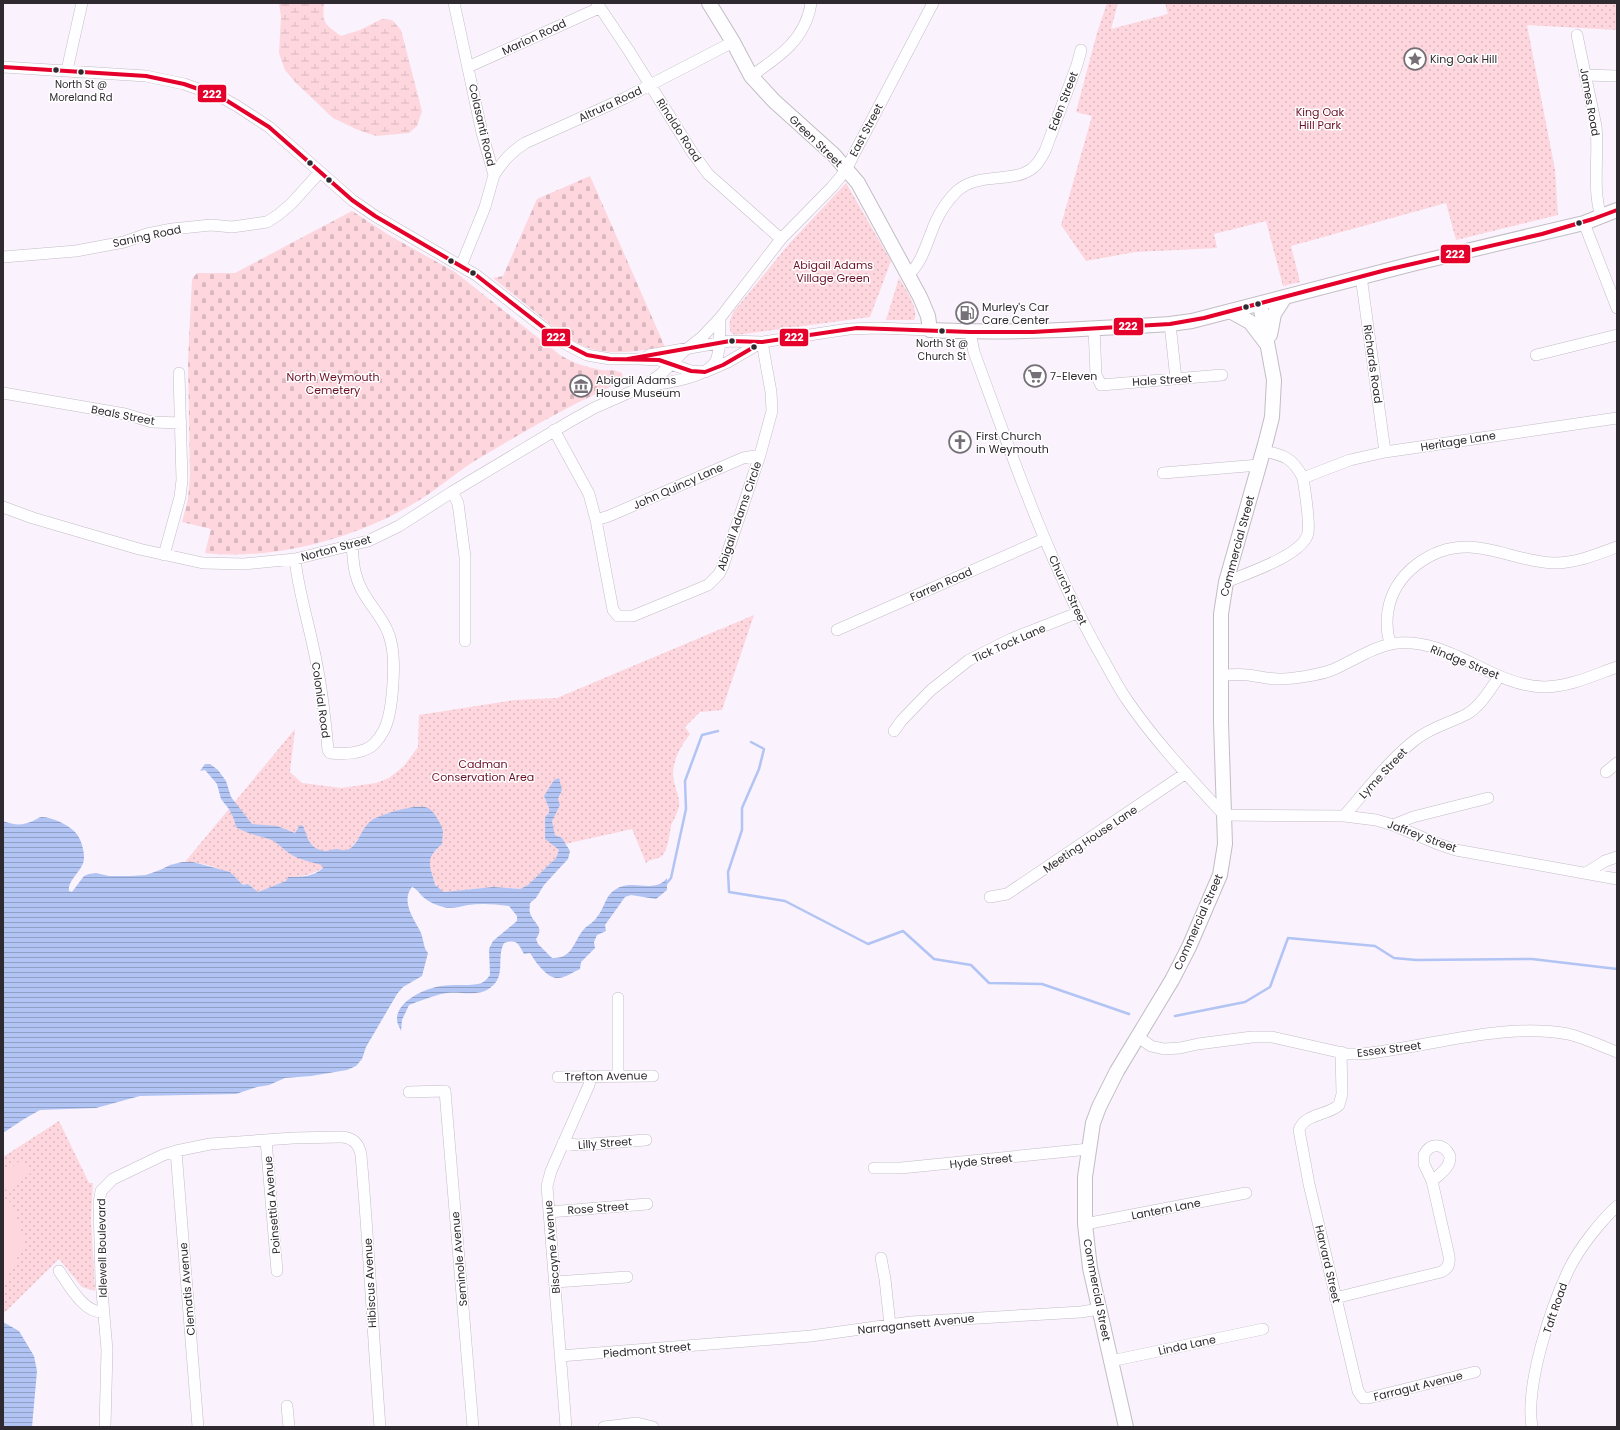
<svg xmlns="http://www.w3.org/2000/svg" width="1620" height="1430" viewBox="0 0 1620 1430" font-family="Poppins,sans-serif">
  <defs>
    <pattern id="wetland-marsh" width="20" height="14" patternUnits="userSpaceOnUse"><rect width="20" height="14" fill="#fdd6de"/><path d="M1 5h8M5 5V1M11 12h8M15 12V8" fill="none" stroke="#d9b8bf"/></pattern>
    <pattern id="cemetery-stones" width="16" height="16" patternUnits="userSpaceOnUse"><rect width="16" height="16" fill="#fdd6de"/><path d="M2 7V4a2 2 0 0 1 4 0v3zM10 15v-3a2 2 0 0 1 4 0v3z" fill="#d9b8bf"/></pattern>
    <pattern id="park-dots" width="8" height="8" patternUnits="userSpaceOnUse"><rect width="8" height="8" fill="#fdd6de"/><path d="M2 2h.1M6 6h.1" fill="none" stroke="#d9b8bf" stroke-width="1.8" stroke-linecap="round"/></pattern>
    <pattern id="water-rules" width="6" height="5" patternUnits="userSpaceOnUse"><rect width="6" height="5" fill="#b1c4f4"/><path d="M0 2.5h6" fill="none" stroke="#909fc6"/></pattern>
  </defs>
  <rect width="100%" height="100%" fill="#faf2fc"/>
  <path fill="url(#wetland-marsh)" d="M279 3H324C322 24 325 24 341 36L360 30 382 19 392 20 401 30 422 111 417 126 409 133 376 136 358 130 333 118 295 82 285 70 279 53 281 17Z"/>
  <path fill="url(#cemetery-stones)" d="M590 176 665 347C627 352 601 359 566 337L493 278 503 276 537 199Z
    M352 211 392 237 455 272 560 355C573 363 586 367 601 370 610 371 613 369 622 373L623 379C608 389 591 396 575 404 544 420 513 438 483 456 461 468 442 486 421 499 362 537 275 561 205 553L211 529 182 522 188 499 190 476 188 361 192 279 197 273H235Z"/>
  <path fill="url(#park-dots)" d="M1107 3H1118L1111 29 1168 14 1165 3H1617V30L1527 25 1555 170 1558 215 1456 240 1446 203 1291 246 1300 282 1283 286 1266 221 1214 234 1217 248 1135 252 1086 261 1061 225 1092 116 1076 112 1097 33Z
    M846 183 891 261 870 317 736 335 731 333C728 324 730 319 734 311L789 244Z
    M899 278C905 288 920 310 914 320H886Z
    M754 615 722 710 700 712 685 727 690 734C680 747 670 764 674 782 676 790 680 798 679 806 678 813 673 820 671 826 669 835 669 845 664 853 661 860 651 858 646 863L632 829 565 844 562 838 555 835 552 821 559 805 558 800 562 790 544 796 549 808 554 846 559 850 556 858 528 885 520 889 493 887 444 892 435 885C430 863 424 861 442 844L411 808 392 812 372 820 350 849 345 851C322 868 318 876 288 877L286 881 258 892 248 884 243 885C231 870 204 862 185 862L295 729 290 772 302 783 341 788 376 783 389 778 404 766 418 747 419 715 515 700 557 698Z
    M59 1121 89 1183H93L91 1217 95 1291 82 1287 59 1259 3 1314V1157Z"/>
  <path fill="#fdd6de" d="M22 1159 32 1172 7 1191 3 1185V1174Z
    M3 1199 12 1203 25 1243 5 1282 3 1281Z"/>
  <path fill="url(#water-rules)" d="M205 764H210L218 770 226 781 231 797 252 824 277 826 295 833 300 825 303 826C308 838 309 849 325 851 329 851 333 849 337 849 343 850 347 852 352 847 360 840 362 827 372 820 382 814 417 803 428 808 434 811 442 825 443 831 443 835 442 840 442 844 424 860 430 864 435 885L444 892 493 887 520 889 528 885 556 858 559 850 545 839V817L549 813V808L544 796 554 780 559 778 562 790 558 799 560 805 552 821 555 835 562 838 570 851 568 859 555 873 544 885 536 898 530 903C530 907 529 910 530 913 534 925 545 926 536 939L538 944 552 958C573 959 573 942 584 929 588 925 594 922 597 917 603 910 605 899 611 893 630 875 653 896 667 878V890L656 899 631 895 625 897 605 925 606 931 597 935 594 942 595 948 581 962 580 969C573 972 564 979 556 978 545 976 535 961 530 953L524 954C518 943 517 939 504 943 497 956 504 971 496 982 482 1001 460 989 441 994 430 997 419 1001 409 1005L402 1020 401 1031C400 1028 397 1023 397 1020 396 1001 426 988 441 986 453 984 466 986 478 984 484 983 487 979 490 975L489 949 493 941 517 921V916L509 906C495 904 481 903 468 905 459 907 452 909 443 907 436 905 429 902 423 897 419 893 417 889 412 887 400 902 415 920 421 933 424 941 423 947 428 953L422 976 403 987 397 994 366 1047 362 1059 356 1066 347 1070 311 1076 285 1078 269 1085 257 1087 236 1094 140 1096 96 1108 40 1110 24 1119 3 1133V821C15 825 21 826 33 821 36 819 38 818 41 817 52 817 67 824 75 832 81 838 84 850 84 858 84 870 67 880 69 891L72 892 84 876 89 874 96 873 109 876H131L146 875 160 870 170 865 182 862H193L230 872 243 885 248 884 258 892 286 881 288 877C301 877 313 877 323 868L322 865C312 862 300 860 292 855 283 850 278 842 269 839 257 835 247 834 236 827L234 819 229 809 221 799 217 784 205 770 200 771Z
    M3 1322 19 1331 34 1356 37 1371 32 1427H3Z"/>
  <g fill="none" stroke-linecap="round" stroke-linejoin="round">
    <path stroke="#b1c4f4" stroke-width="2.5" d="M751 742 764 749 759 769 742 808V830L728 872 729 892 785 901 868 944 903 931 934 959 971 965 989 983 1042 984 1129 1014
      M666 884 671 878 686 809 685 781 702 735 718 731
      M1175 1016 1245 1002 1270 987 1288 938 1375 946 1394 958 1416 960 1532 959 1617 969"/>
    <g stroke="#c2bdc4" stroke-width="12">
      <path id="minor" d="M454 3 482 133 494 175 485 207 461 266
        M597 3 629 51 692 152 708 174 781 239
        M1577 35 1596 126C1599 157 1592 187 1601 217
        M3 67 146 76 184 84 221 97 237 106 269 127 352 200 375 216 476 275 562 342 587 355 610 359H639L659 360 691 371 705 372 728 362 762 342
        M468 67 599 8
        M67 70 82 3
        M1586 75 1617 76
        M751 76C779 57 806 39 811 3
        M494 175C503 161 511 152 525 143L625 98 733 42
        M1584 223 1617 308
        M3 257 76 251 124 242 147 234 172 229 211 225 232 227 267 222 278 215 291 204 320 172
        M908 274C922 266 929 235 936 221 941 210 948 200 957 191 979 172 1010 183 1030 170 1037 166 1041 158 1045 151L1077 65 1081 50
        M1361 276 1385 452
        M1170 324 1176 379
        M1094 328 1096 375 1101 385 1222 375
        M970 332 974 352C1011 453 1046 556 1098 650 1108 667 1116 684 1127 700 1155 741 1190 778 1224 815L1344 816 1376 820 1393 825 1438 844 1456 850 1617 879
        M649 355 730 341 762 342 849 329 877 328 930 330
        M1536 355 1617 335
        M649 386C667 382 711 378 717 358 721 346 719 330 720 318
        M3 393 125 414 152 422 181 423
        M554 430 589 494 596 520 613 610 618 616H633L708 585 719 574 723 566 760 455 772 411 771 392 762 342
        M1163 473 1259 465
        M1303 478 1350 460 1385 452 1617 418
        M452 492 458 503 465 557V641
        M3 507 33 518 139 549 203 563 244 564 295 559 368 541 399 526 452 492 569 422 594 408 644 386 661 374 683 352 702 337 720 318 781 239 832 187 846 170 855 152 933 3
        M596 520 609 516 743 458 760 455
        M164 555 180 497 182 480 179 373
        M295 559C298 589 307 617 313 646 321 681 325 715 328 750L330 753C342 754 364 754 374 744 377 741 382 734 384 730 393 712 396 662 391 642 386 617 362 600 356 575 353 566 353 555 352 545
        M1226 582C1245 574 1304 555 1308 533 1310 520 1305 492 1303 478 1293 458 1284 455 1263 451
        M837 630 1044 539
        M1390 644C1387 633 1386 622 1388 611 1394 573 1432 546 1469 547 1498 548 1526 563 1555 563 1576 563 1598 554 1617 547
        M1221 675C1230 675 1239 674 1248 675 1258 676 1268 679 1278 679 1294 679 1318 675 1332 670 1351 662 1376 645 1397 643 1450 638 1492 686 1544 687 1569 687 1594 675 1617 667
        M894 731 902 720 931 690 969 660 1011 639 1077 613
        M1606 772 1617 763
        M1344 816C1367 790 1388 761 1415 740 1431 727 1450 723 1467 714 1481 706 1490 689 1499 677
        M1393 825 1413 817 1488 798
        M1586 873 1605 861 1617 857
        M990 897 1007 894 1186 773
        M1138 1037 1151 1046 1164 1049 1180 1048 1198 1044 1252 1037H1272L1347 1054H1362C1429 1047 1501 1022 1568 1034 1585 1038 1601 1046 1617 1052
        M1341 1052 1342 1094 1339 1105C1327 1116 1305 1113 1299 1130L1309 1184 1358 1391 1363 1398H1369L1475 1372
        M618 1076V998
        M558 1077 653 1076
        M409 1092 445 1091 473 1427
        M266 1140 277 1271
        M563 1143 577 1145 646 1140
        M176 1151 198 1427
        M874 1168H901L1089 1149
        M549 1212 647 1204
        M1085 1224 1246 1193
        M881 1258 885 1279 890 1325
        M59 1271C69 1285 84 1314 104 1312
        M555 1282 627 1277
        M1335 1298 1441 1272C1448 1269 1450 1263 1449 1256L1432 1181C1440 1174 1451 1167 1450 1156 1444 1143 1430 1142 1424 1155V1164L1432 1181
        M560 1356 811 1336 911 1322 1081 1312 1099 1309
        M1111 1361 1263 1329
        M287 1406 289 1427
        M105 1427 107 1350 101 1280 99 1203 101 1191 113 1179 163 1155 176 1151 210 1144 293 1138 340 1137C352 1137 359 1143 361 1155 369 1246 373 1336 380 1427
        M566 1427 547 1186 551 1171 589 1085 591 1076
        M604 1427 637 1423 653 1427
        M1532 1427C1525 1385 1551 1307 1569 1269 1580 1247 1600 1222 1617 1206"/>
    </g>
    <g stroke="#c2bdc4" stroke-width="16">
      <path id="major" d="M709 3 733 42 751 76 774 101 834 155 858 183 920 297 928 316 930 330C1010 334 1090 329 1170 324L1192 321 1412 264 1584 223 1617 210
        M1230 311 1250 322 1266 343
        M1270 335 1274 314 1285 297
        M1126 1427 1090 1268 1085 1224V1177L1093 1123 1099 1107 1117 1071 1172 980 1189 947 1220 875 1225 844 1221 722V614L1226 582 1266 441 1272 417 1274 380 1260 304"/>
    </g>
    <use href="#minor" stroke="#fefdff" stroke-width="11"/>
    <use href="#major" stroke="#fefdff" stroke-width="14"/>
    <g stroke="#fff" stroke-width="7">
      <path id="bus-1" d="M3 67 146 76 184 84 221 97 269 127 352 200 375 216 476 275 562 342 587 355 610 359 659 360 691 371 705 372 723 365 754 347
        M628 359 730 341 762 342 857 328 970 332H1033L1170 324 1204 318 1386 270 1542 234 1593 219 1617 210"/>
    </g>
    <use href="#bus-1" stroke="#e4002b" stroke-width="4"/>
  </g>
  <defs>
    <g id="sight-ring" transform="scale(1.15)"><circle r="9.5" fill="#fff" stroke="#757077" stroke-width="1.5"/><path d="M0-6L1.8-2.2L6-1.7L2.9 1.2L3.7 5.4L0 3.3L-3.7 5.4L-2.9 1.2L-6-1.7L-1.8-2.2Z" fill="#757077"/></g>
    <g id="fuel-ring" transform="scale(1.15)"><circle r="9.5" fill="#fff" stroke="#757077" stroke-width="1.5"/><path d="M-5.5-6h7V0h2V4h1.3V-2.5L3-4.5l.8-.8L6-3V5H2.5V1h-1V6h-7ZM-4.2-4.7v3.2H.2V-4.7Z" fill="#757077"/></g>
    <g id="supermarket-ring" transform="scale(1.15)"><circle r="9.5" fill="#fff" stroke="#757077" stroke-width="1.5"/><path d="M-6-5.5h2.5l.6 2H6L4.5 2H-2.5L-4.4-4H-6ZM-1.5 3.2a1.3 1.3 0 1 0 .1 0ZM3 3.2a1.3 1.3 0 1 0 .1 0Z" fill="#757077"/></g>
    <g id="museum-ring" transform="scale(1.15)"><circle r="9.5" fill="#fff" stroke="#757077" stroke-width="1.5"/><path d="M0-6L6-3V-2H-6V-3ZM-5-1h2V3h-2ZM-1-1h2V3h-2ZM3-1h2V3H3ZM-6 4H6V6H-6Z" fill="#757077"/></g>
    <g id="church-ring" transform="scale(1.15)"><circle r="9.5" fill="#fff" stroke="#757077" stroke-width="1.5"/><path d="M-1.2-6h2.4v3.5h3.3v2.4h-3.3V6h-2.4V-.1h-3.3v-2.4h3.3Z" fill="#757077"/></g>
  </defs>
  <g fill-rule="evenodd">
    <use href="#sight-ring" x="1415" y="59"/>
    <use href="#fuel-ring" x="967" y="313"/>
    <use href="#supermarket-ring" x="1035" y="376"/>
    <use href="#museum-ring" x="581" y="386"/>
    <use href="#church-ring" x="960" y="442"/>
  </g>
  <g fill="#2e2a30" stroke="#fff" stroke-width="1.5">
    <circle cx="56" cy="70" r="3.5"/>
    <circle cx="81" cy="72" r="3.5"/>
    <circle cx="310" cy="163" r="3.5"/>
    <circle cx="329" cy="180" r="3.5"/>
    <circle cx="1579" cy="223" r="3.5"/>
    <circle cx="451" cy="261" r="3.5"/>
    <circle cx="473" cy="273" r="3.5"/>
    <circle cx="1258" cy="304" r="3.5"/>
    <circle cx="1246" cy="307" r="3.5"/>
    <circle cx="942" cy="331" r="3.5"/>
    <circle cx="732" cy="341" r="3.5"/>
    <circle cx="754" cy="347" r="3.5"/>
  </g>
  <g text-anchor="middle" stroke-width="3" stroke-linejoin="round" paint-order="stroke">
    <g font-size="10" fill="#2e2a30" stroke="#fff">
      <text x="81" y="88">North St @<tspan x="81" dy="13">Moreland Rd</tspan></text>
      <text x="942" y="347">North St @<tspan x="942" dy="13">Church St</tspan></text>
    </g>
    <g font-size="11" fill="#2e2a30" stroke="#fff">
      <text transform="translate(534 37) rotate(-25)" y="4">Marion Road</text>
      <text transform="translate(1063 101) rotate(-69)" y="4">Eden Street</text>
      <text transform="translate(1590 102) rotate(80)" y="4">James Road</text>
      <text transform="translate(610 104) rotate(-25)" y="4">Altrura Road</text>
      <text transform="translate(482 125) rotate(77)" y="4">Colasanti Road</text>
      <text transform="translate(679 130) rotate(57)" y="4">Rinaldo Road</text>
      <text transform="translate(866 130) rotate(-62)" y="4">East Street</text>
      <text transform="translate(816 141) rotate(44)" y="4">Green Street</text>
      <text transform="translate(147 236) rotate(-12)" y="4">Saning Road</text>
      <text transform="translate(1373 364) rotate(82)" y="4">Richards Road</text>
      <text transform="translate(1162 380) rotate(-4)" y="4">Hale Street</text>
      <text transform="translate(123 415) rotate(11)" y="4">Beals Street</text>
      <text transform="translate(1458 441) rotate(-9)" y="4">Heritage Lane</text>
      <text transform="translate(678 486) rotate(-24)" y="4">John Quincy Lane</text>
      <text transform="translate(739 516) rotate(-71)" y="4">Abigail Adams Circle</text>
      <text transform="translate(1237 546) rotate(-75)" y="4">Commercial Street</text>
      <text transform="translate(336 548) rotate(-15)" y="4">Norton Street</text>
      <text transform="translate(941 584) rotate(-24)" y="4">Farren Road</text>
      <text transform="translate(1068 590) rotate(65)" y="4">Church Street</text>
      <text transform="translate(1009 643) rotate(-24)" y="4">Tick Tock Lane</text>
      <text transform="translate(1465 662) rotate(22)" y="4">Rindge Street</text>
      <text transform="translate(321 700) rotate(82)" y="4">Colonial Road</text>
      <text transform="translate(1383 773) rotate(-47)" y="4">Lyme Street</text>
      <text transform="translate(1422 836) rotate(20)" y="4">Jaffrey Street</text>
      <text transform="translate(1090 839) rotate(-34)" y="4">Meeting House Lane</text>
      <text transform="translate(1198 922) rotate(-66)" y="4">Commercial Street</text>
      <text transform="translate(1389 1049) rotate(-7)" y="4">Essex Street</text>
      <text transform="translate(606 1076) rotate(-1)" y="4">Trefton Avenue</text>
      <text transform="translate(605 1143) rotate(-4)" y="4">Lilly Street</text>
      <text transform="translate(981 1161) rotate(-6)" y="4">Hyde Street</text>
      <text transform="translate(272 1205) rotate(-95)" y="4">Poinsettia Avenue</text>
      <text transform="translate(598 1208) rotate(-4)" y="4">Rose Street</text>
      <text transform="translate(1166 1209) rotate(-11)" y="4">Lantern Lane</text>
      <text transform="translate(552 1247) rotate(-95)" y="4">Biscayne Avenue</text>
      <text transform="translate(102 1248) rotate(-91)" y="4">Idlewell Boulevard</text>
      <text transform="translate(459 1259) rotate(-95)" y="4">Seminole Avenue</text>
      <text transform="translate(1328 1264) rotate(77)" y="4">Harvard Street</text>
      <text transform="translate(370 1283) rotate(-93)" y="4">Hibiscus Avenue</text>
      <text transform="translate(187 1289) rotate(-95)" y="4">Clematis Avenue</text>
      <text transform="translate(1097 1290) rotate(79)" y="4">Commercial Street</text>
      <text transform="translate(1555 1308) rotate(-71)" y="4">Taft Road</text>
      <text transform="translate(916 1324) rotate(-6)" y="4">Narragansett Avenue</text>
      <text transform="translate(1187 1345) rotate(-12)" y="4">Linda Lane</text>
      <text transform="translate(647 1350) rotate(-5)" y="4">Piedmont Street</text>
      <text transform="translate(1418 1386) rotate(-14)" y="4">Farragut Avenue</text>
    </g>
    <g font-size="11" fill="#2e2a30" stroke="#fff" text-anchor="start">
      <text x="1430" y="63">King Oak Hill</text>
      <text x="982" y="311">Murley's Car<tspan x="982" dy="13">Care Center</tspan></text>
      <text x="1050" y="380">7-Eleven</text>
      <text x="596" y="384">Abigail Adams<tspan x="596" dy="13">House Museum</tspan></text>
      <text x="976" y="440">First Church<tspan x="976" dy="13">in Weymouth</tspan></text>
    </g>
    <g font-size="11" fill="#6a0f26" stroke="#fff">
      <text x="1320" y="116">King Oak<tspan x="1320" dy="13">Hill Park</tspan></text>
      <text x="833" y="269">Abigail Adams<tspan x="833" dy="13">Village Green</tspan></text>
      <text x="333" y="381">North Weymouth<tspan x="333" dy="13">Cemetery</tspan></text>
      <text x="483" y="768">Cadman<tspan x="483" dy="13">Conservation Area</tspan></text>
    </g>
  </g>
  <g stroke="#fff" stroke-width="1.5">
    <rect x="197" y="84" width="30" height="19" rx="4" fill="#e4002b"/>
    <rect x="1440" y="244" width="31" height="20" rx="4" fill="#e4002b"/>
    <rect x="1113" y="317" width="31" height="19" rx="4" fill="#e4002b"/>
    <rect x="541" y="328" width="30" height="19" rx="4" fill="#e4002b"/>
    <rect x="779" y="328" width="30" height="19" rx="4" fill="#e4002b"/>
  </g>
  <g font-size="11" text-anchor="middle" font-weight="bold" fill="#fff">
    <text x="212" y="98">222</text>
    <text x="1455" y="258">222</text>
    <text x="1128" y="330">222</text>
    <text x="556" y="341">222</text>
    <text x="794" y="341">222</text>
  </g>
  <rect width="1620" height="1430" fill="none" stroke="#2e2a30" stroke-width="8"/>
</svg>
